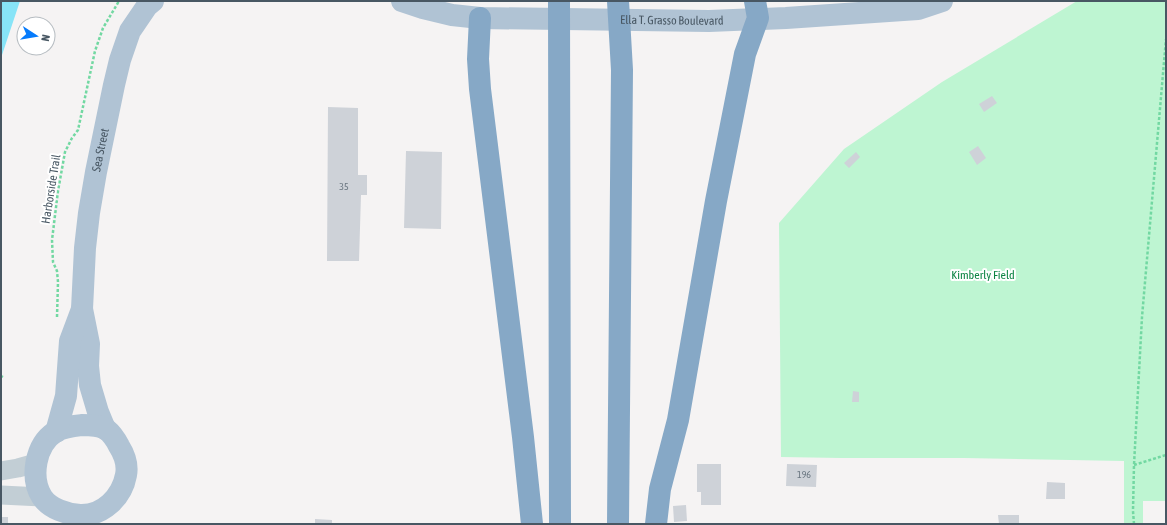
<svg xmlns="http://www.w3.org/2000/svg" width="1167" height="525" viewBox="0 0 1167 525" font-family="'Asap Condensed',sans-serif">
  <rect width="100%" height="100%" fill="#f5f3f3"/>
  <path fill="#bef5d2" d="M1077 1H1166V501H1143V524H1124V461L964 458H841L781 457 779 223 844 149 942 82Z"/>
  <path fill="#87e4f7" d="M1 1H20L1 58Z"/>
  <path fill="#ced2d8" d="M992 96 997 103 984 112 979 104Z
    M328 107 358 108V175H367V195H361L359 261H327Z
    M978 146 986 158 977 165 969 152Z
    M406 151 442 152 441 229 404 228Z
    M856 152 860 157 849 168 844 163Z
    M853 391 859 392V402H852Z
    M697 464H721V505H701V492H697Z
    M787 464 817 465 816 487 786 486Z
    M1047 482 1065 483V499H1046Z
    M686 505 687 521 674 522 673 506Z
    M998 515H1019V524H999Z
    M1 517H8V524H1Z
    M315 519 332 520V524H315Z"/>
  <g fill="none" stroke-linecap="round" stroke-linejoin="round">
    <path stroke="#72d8a2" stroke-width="2.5" stroke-dasharray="3 2" stroke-linecap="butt" d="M57 317 58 282 57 271 53 262 52 240 58 191 65 152 72 138 78 130 95 51 103 28 119 1
      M1 376 3 377
      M1134 465 1166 455
      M1134 524 1133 511 1134 465 1142 317 1166 39"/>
    <path stroke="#c2ced5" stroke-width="19" d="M1 471 18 468 36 463
      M1 495 42 497"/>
    <g stroke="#b0c3d4" stroke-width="22">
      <path id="s1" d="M402 1 423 8 452 15 480 18 709 21 786 18 918 9 942 1"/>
      <path d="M82 309 89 344 88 366 90 385 98 412 105 429"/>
      <path d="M82 425C89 425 99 425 106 429 111 433 116 440 119 446 124 454 128 465 126 475 122 497 103 516 80 515 67 514 50 509 42 497 30 478 35 445 55 432 63 427 73 426 82 425Z"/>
      <path id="s2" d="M56 432 66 396 70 341 82 309 85 248 89 213 96 172 114 85 120 60 130 31 147 6 153 1"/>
    </g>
    <path stroke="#86a8c6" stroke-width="22" d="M559 1 560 524
      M480 18 478 59 480 89 523 437 532 524
      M618 524 622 70 618 1
      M656 524 660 489 678 420 716 201 745 54 758 18 755 1"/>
  </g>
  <g text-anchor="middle" stroke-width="4" stroke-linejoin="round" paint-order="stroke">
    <g font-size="10" fill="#6a7680">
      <text x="344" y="190">35</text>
      <text x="804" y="478">196</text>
    </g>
    <g font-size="12" fill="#485763" stroke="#fff">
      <text dy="4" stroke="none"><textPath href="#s1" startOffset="272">Ella T. Grasso Boulevard</textPath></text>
      <text dy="4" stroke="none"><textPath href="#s2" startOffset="287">Sea Street</textPath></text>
      <text transform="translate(51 189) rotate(-81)" y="4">Harborside Trail</text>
    </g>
    <g font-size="12" fill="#0c8443" stroke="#fff">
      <text x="983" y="279">Kimberly Field</text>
    </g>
  </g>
  <rect width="1167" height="525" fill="none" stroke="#485763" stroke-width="4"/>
  <g transform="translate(36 36) rotate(102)"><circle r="19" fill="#ffffff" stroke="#b6bcc1"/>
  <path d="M0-3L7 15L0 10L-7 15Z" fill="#067bfc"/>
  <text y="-6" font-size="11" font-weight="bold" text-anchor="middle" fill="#485763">N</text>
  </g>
</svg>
